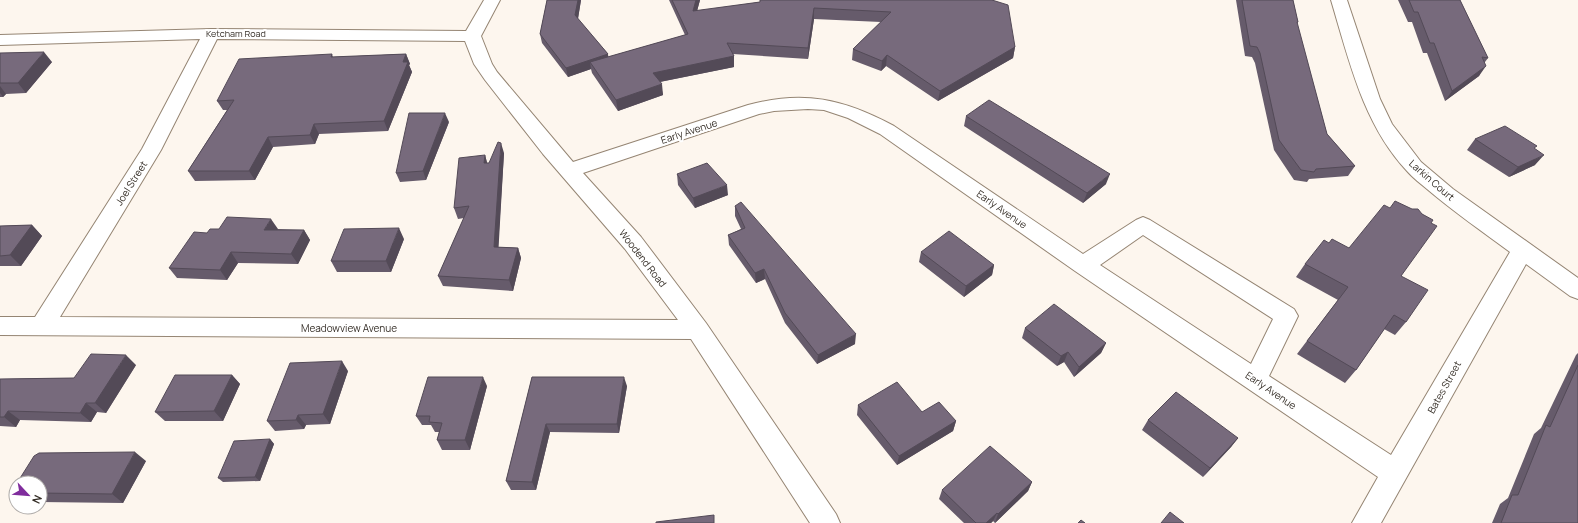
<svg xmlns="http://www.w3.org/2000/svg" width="1578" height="523" viewBox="0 0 1578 523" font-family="Manrope,sans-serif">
  <rect width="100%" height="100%" fill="#fdf6ee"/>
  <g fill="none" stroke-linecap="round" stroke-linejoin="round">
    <g stroke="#958573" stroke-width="2">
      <path id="minor" d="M484 0H500L481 36 492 64 497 72 573 162 748 105C804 90 844 99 894 126L1083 254 1136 220 1143 217 1150 220 1294 309 1298 316 1269 376 1391 455 1510 252C1483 232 1454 212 1427 189 1421 184 1413 178 1407 171 1363 124 1349 60 1331 0H1347L1380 99 1392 124 1421 162 1453 189 1578 278V299L1570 296 1526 264 1381 523H1352L1378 477 1075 271 880 134 848 118 824 110 808 109 774 111 759 114 583 173 641 237 706 323 836 514 840 523H810L691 339 0 335V317H35L142 149 200 39 0 45V35L211 29 466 31ZM217 39 465 41 474 64 485 80 543 154 625 249 678 320 60 317 161 150ZM1143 235 1273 319 1251 364 1100 265Z"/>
    </g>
    <use href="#minor" fill="#fff" fill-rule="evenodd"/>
  </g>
  <path fill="#665b6b" d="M547 0H581L578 19 608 54V57L685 35 669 0H700L697 11 760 2V0H994H993L1015 47 1013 58 938 101 886 66 881 71 852 60 853 49 881 22 814 19 808 59 733 54 734 56V67L660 82 663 95 618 111 592 73 591 69 568 77 542 43 540 34Z
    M1236 0H1293L1298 22 1297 24 1327 134 1355 166 1348 176 1309 179 1307 182 1294 180 1274 150 1255 63 1252 57 1245 56Z
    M1398 0H1460L1488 58 1485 62 1479 76 1445 101 1427 53H1423L1412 22H1408Z
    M0 53 52 62 26 93 6 94 3 97H0Z
    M332 54 333 57 406 54 410 64 409 65 412 72 388 131 319 134 315 144 273 147 255 180 195 181 188 171 227 110H223L217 101Z
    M966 116 1106 184 1083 203 964 126Z
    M449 122 426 180 400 182 396 173Z
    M1475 139 1535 149V165L1509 177 1467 150Z
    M504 153 498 247 518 248 521 258 513 291 443 286 438 276 464 218 458 219 454 208 485 155 487 163H489Z
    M677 174 728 195 695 208 678 185Z
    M735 206 855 344 817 364 785 323 765 279 756 283 729 245 728 235 741 229 735 216Z
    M1390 208 1422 214 1431 223 1401 276 1406 322 1395 335 1384 329 1356 370 1345 383 1297 354 1338 300 1296 277 1305 264 1329 243 1349 248Z
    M32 225 42 236 21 266H0V226Z
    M278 229 304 230 310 240 298 264 238 263 227 280 177 278 169 268 207 233Z
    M404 239 391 272H337L331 261Z
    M921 252 994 265 992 275 964 297 919 262Z
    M1025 328 1106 343 1101 353 1074 377 1064 362 1057 366 1022 338Z
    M1578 353V523H1492L1500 504 1508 498 1534 434 1541 428 1576 355Z
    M136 365 106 413 97 412 91 422 20 420 16 427 0 426V379L74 378Z
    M348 371 330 424 306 425 304 429 275 431 267 421Z
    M232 375 240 384 223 421H165L155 412Z
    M532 377 627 386 619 433 550 432 536 490H511L506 481Z
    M487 386 470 450H442L437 440 439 432H435L431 425H422L416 416Z
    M858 405 922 412 956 421 953 431 897 465 857 415Z
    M1148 420 1238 438 1231 447 1203 477 1142 430Z
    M270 439 274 444 260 481 223 482 218 478Z
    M146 461 123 503 40 502V483Z
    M1032 482 1028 491 995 523 993 521 991 523H964L939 499 942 490Z
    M16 484V497L10 493Z"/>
  <path fill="#534a57" d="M578 0H581L577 24 575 15Z
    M696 0H700L694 22 693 11Z
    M814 8V19L808 59V48Z
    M1015 47 1013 58 938 101 940 91Z
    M44 52 52 62 26 93 18 83Z
    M406 54 410 64 409 65 412 72 388 131 384 121Z
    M608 54 609 63 590 62 591 69 568 77 566 68Z
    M887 55 886 66 881 71 882 61Z
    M734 56V67L654 83 653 73Z
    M1486 66 1479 76 1445 101 1452 91Z
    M662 84 663 95 618 111 616 100Z
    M0 86 6 94 3 97 0 93Z
    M445 113 449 122 426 180 423 171Z
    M314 124 319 134 315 144 310 135Z
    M268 137 273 147 255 180 249 171Z
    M501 143 504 153 498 257 494 247Z
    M485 155 488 166 484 163Z
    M1544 155 1535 165 1509 177 1518 167Z
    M1110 174 1106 184 1083 203 1087 193Z
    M727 185 728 195 695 208 693 198Z
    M271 219 278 229 271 240 264 230Z
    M32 225 42 236 21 266 10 255Z
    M399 228 404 239 391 272 386 261Z
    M304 230 310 240 298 264 291 254Z
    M518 248 521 258 513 291 509 280Z
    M231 252 238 263 227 280 220 270Z
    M994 265 992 275 964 297 966 286Z
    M764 269 765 279 756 283 755 273Z
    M856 334 855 344 817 364 818 355Z
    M1106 343 1101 353 1074 377 1079 367Z
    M1068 352 1064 362 1057 366 1061 356Z
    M126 355 136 365 106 413 95 403Z
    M342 361 348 371 330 424 323 414Z
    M232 375 240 384 223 421 214 411Z
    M483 377 487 386 470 450 465 440Z
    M624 377 627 386 619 433 617 424Z
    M86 403 97 412 91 422 80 413Z
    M8 411 20 420 16 427 4 417Z
    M298 415 306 425 304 429 296 420Z
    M956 421 953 431 897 465 899 456Z
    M546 424 550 432 536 490 532 482Z
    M1238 438 1231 447 1203 477 1210 468Z
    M270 439 274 444 260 481 255 477Z
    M135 452 146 461 123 503 112 494Z
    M1032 482 1028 491 995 523 998 514Z
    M997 513 993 521 991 523H986Z"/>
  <path fill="#776a7c" stroke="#534a57" d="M547 0H578L575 15 608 54 566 68 540 34Z
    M672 0H696L693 11 760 2V0H992L1008 5 1015 47 940 91 887 55 882 61 853 49 891 12 814 8 808 48 727 43 734 56 653 73 662 84 616 100 590 62 688 34Z
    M1242 0H1293L1298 22H1297L1327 134 1355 166 1316 169 1314 172 1301 170 1279 140 1260 53 1257 47 1250 46Z
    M1409 0H1460L1488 58 1482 57 1486 66 1452 91 1434 43H1430L1418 12H1414Z
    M44 52 18 83H0V53Z
    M332 54 331 57 406 54 403 62H408L384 121 314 124 310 135 268 137 249 171H188L234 100 217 101 239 59Z
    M989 100 1110 174 1087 193 966 116Z
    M409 113H445L423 171 396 173Z
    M1505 126 1537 146 1534 148 1544 155 1518 167 1475 139Z
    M498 142 501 143 494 247 518 248 509 280 438 276 469 206 454 208 459 158 485 155 484 163H489Z
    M707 163 727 185 693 198 677 174Z
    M1395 201 1412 209H1418L1422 214 1433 220 1431 223 1437 226 1401 276 1428 290 1406 322 1394 315 1356 370 1307 341 1348 287 1305 264 1324 240 1329 243 1332 239 1349 248 1384 205 1390 208Z
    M741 202 856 334 818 355 785 313 764 269 755 273 728 235 745 228 735 206Z
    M227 217 271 219 264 230H304L291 254 231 252 220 270 169 268 194 232 207 233 210 229H219Z
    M32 225 10 255 0 256V226Z
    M399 228 386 261H331L344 229Z
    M949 231 994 265 966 286 921 252Z
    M1054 304 1106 343 1079 367 1068 352 1061 356 1025 328Z
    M91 354 126 355 95 403H86L80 413 8 411 4 417H0V379L74 378Z
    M342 361 323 414 298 415 296 420 267 421 290 363Z
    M1578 365V523H1501L1512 495H1518L1546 425 1550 427Z
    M175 375H232L214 411 155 412Z
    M428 377H483L465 440H437L442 423 429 422 430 416H416Z
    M532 377H624L617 424H546L532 482 506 481Z
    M897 382 922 412 939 402 956 421 899 456 858 405Z
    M1176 392 1238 438 1210 468 1148 420Z
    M270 439 255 477 218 478 234 441Z
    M990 446 1032 482 998 514 997 513 986 523H976L942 490Z
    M135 452 112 494 40 493V483H17L34 456 39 453Z
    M16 484V493H10Z
    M1170 512 1184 523H1161Z
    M714 515V523H656V522Z
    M1081 520 1085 523H1078Z"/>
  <g text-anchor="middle" stroke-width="4" stroke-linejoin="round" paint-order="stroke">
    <g font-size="9" fill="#352e27" stroke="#fff">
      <text x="236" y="37">Ketcham Road</text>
    </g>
    <g font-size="10" fill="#352e27" stroke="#fff">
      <text transform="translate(689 131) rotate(-18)" y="4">Early Avenue</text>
      <text transform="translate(1432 180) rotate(41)" y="4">Larkin Court</text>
      <text transform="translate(131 183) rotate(-58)" y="4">Joel Street</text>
      <text transform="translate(1002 209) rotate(35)" y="4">Early Avenue</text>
      <text transform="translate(643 258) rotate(52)" y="4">Woodend Road</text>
      <text x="349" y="332">Meadowview Avenue</text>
      <text transform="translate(1444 387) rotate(-61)" y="4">Bates Street</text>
      <text transform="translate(1271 390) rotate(34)" y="4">Early Avenue</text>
    </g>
  </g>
  <g transform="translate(28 495) rotate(116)"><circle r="19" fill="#ffffff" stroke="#aeaba9"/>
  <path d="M0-3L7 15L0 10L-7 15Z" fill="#802d9d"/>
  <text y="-6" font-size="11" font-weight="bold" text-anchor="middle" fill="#352e27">N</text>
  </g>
</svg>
